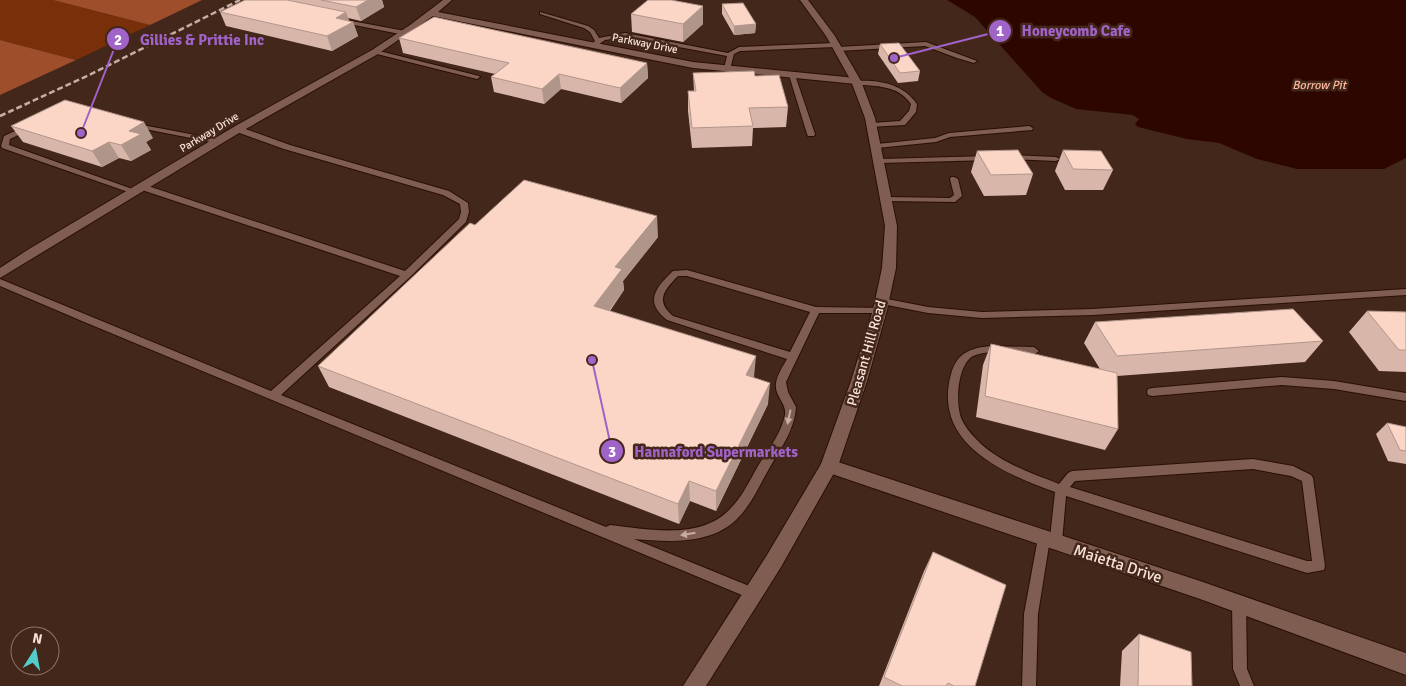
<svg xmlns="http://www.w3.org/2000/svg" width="1406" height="686" viewBox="0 0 1406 686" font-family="Signika,sans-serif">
  <rect width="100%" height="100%" fill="#44271b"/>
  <path fill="#782f0a" d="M0 0H53L150 25 76 60 0 40Z"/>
  <path fill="#9e4e2b" d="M53 0H202L150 25Z
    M0 40 76 60 0 95Z"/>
  <path fill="#2e0600" d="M947 0H1406V158L1384 169H1297L1257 159 1219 143 1187 139 1138 127 1135 124 1139 119 1133 115 1076 109 1051 98 1042 92 975 17Z"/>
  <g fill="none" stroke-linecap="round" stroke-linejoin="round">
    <g stroke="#2a0f04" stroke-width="2">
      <path id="service" d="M540 12 588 26 594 30 599 38 625 33 728 53 739 47 835 43 838 45 835 47 740 51 734 54 730 69 727 71 724 69 727 56 625 37 605 40 595 47H591V45L595 41 590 32 584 28 540 14Z
        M341 19 405 31 408 33 405 35 339 22 338 21Z
        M926 42 977 61 974 63 957 58 925 46 838 51 835 49 838 47Z
        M375 50 479 76 480 77 477 79 373 53V51Z
        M792 73 795 75 815 134 814 136H808L807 134 789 75Z
        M857 81C880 80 903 84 917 104L916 112 905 125 869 127V123H872L900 121 909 111 911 104C897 84 876 87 855 84L854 83Z
        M132 123 216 139 220 141 216 143 135 127H132Z
        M26 126 33 128 10 139 9 145 138 191 134 193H131L2 148 1 146 4 136Z
        M1029 126 1033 128 1032 130 950 137 936 142 877 148 873 146 877 144 935 138 949 133Z
        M234 127H240L290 145 449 191 468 203 469 212 466 222 410 277 281 395 606 527 610 525C647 529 698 540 728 511 741 499 749 482 758 466 768 450 781 434 785 415 787 403 774 396 776 383 777 375 783 366 787 359L667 320C644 302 655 288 673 271L687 270 816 307 883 308 885 310 883 312 880 313H819L786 382 788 392 796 407C795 429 781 448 770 467 760 484 752 504 737 519 711 545 668 542 634 539L759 590 761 594 759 598 754 600 749 598 82 321 0 286V279L271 391 400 276 139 189V185H145L405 271 459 219 461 212 460 204 443 195 284 149 234 131ZM678 276H687L810 312 790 352 673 316C655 301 664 290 678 276Z
        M1008 155 1056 157 1060 159 1056 161 1011 159 1007 157Z
        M989 156H992V160L880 163 876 161 880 159Z
        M951 177H954L958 179 962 196 955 202 887 201 883 199 887 197 950 198 954 195 950 179Z
        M1406 289V295L1093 315 982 318 928 313 882 304 877 301 882 298 928 307 982 312 1093 309Z
        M990 346 1034 347 1039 351 1034 355C1016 354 990 348 973 356 957 365 955 405 962 420 966 429 974 437 981 444 1002 463 1033 474 1059 484L1068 473 1072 471 1253 459 1293 466 1311 475 1313 478 1325 566 1324 570 1307 573 1066 496 1062 542 1060 546 1056 548 1052 546 1050 539 1038 614 1036 686H1022L1024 614 1038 538 1040 534 1044 532 1048 534 1050 538 1055 492C1002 473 932 443 951 374 957 353 970 348 990 346ZM1253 469 1291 476 1302 481 1312 561H1307L1070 487 1075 481Z
        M1282 377 1334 381 1406 393V401L1334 389 1282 385 1152 396 1148 395 1147 392 1148 389 1152 388Z
        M1239 598 1244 600 1246 604 1247 669 1254 686H1240L1233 669 1232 604 1234 600Z"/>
    </g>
    <g stroke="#2a0f04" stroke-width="2">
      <path id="minor" d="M443 0H452L438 12 693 62 856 78 861 81 856 84 693 68 433 16 378 54 244 130 0 278V268L29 249 237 125 372 50 410 25Z
        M829 459 1200 581 1406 653V675L1200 599 823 471 820 466 823 461Z"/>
    </g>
    <g stroke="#2a0f04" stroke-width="2">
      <path id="tertiary" d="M800 0H808L835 36 861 81 875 118 897 226 896 268 887 310 867 381 838 466 781 567 706 686H683L767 555 821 464 851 381 873 310 882 268 885 226 865 118 851 81 826 36Z"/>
    </g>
    <use href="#service" fill="#7f5d50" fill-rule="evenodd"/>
    <use href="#minor" fill="#7f5d50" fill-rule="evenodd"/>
    <use href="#tertiary" fill="#7f5d50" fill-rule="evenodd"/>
    <path stroke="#c5aea5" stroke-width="2.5" stroke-dasharray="6 3" stroke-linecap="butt" d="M0 116 85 77 240 0"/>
  </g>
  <path fill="#d8b7aa" d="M257 0H382L384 7 361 21 348 18 349 21 353 22 358 36 332 51 226 26 220 12Z
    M722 4 756 24 755 33 734 35 722 14Z
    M703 6V24L683 42 632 32 631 14Z
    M399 38 647 63 648 78 621 103 561 89 544 104 494 92 491 77 495 74 403 53Z
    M880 44 920 71 918 81 898 83 878 54Z
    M693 73 755 76 788 107 786 127 753 128 752 146 692 148 688 111V91H694Z
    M11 126 153 138 146 142 151 150 131 161 119 158 102 167 23 142Z
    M1063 150 1113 170 1103 190H1065L1055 171Z
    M977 151 1033 174 1026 195 984 196 971 172Z
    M658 237 623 281 624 290 610 311 754 378 768 404 716 511 690 501 679 524 329 387 318 366Z
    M1367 311 1406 312V372L1379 371 1349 332Z
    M1095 322 1323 341 1305 362 1117 376 1118 429 1105 450 976 417 983 365 991 344 1100 369 1084 343Z
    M1387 423 1406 427V464L1388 461 1376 434Z
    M933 552 975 686H879L924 571Z
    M1139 634 1192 686H1120L1122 651Z"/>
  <path fill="#b0958b" d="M368 0H382L384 7 361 21 356 7Z
    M703 6V24L683 42V24Z
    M346 12 350 23 353 22 358 36 332 51 327 36 336 18Z
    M756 24 755 33 734 35V26Z
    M647 63 648 78 621 103 620 88Z
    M559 74 561 89 544 104 542 89Z
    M144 122 153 138 146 142 151 150 131 161 121 145 129 131Z
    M109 142 119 158 102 167 92 151Z
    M657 216 658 237 623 281 624 290 597 327 594 306 615 267Z
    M756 356 754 377 744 396 746 375Z
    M770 383 768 404 716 511V491Z
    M689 481 690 501 679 524 678 504Z"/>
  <path fill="#fbd5c6" stroke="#b0958b" d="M245 0H287L346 12 336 18 353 22 327 36 220 12Z
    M321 0H368L356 7Z
    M648 0H671L703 6 683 24 631 14Z
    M743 3 756 24 734 26 722 4Z
    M434 17 647 63 620 88 559 74 542 89 491 77 509 63 399 38Z
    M899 43 920 71 900 73 880 44Z
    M754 71 755 76 779 75 788 107 749 108 753 126 692 128 688 91H696L693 73Z
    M65 100 144 122 129 131 141 134 121 145 109 142 92 151 11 126Z
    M1018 150 1033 174 991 175 977 151Z
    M1063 150 1101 151 1113 170 1073 169Z
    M524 180 657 216 615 267 622 269 594 306 756 356 746 375 770 383 716 491 689 481 678 504 318 366 470 223 475 225Z
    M1293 309 1323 341 1117 356 1095 322Z
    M1367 311 1406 312V350H1399Z
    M991 344 1117 373 1118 429 985 396Z
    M1387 423 1406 427V451L1400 450Z
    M933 552 1006 585 975 686H954L948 683 946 686H902L884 677Z
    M1139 634 1191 652 1192 686H1138Z"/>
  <defs><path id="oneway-solid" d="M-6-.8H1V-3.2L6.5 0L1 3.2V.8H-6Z" transform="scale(1.25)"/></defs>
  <g fill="#c8ada3">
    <use href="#oneway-solid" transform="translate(789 417) rotate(102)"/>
    <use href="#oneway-solid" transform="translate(688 534) rotate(171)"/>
  </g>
  <g text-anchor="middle" stroke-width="5" stroke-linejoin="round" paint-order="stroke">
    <g font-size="11" fill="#f8e3db" stroke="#44271b">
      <text transform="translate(645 43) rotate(11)" y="4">Parkway Drive</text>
      <text transform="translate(209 132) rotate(-31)" y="4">Parkway Drive</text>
    </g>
    <g font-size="12" font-style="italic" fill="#fcb89d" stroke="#44271b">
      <text x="1319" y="89">Borrow Pit</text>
    </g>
    <g font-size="14" fill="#f8e3db" stroke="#44271b">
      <text transform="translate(866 353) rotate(-74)" y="5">Pleasant Hill Road</text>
    </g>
    <g font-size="16" fill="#f8e3db" stroke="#44271b">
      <text transform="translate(1118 563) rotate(18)" y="6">Maietta Drive</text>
    </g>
  </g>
  <path fill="none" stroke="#a063c7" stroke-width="2" d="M894 58L1000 31M81 133L118 39M592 360L612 451"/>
  <g fill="#a063c7" stroke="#44271b" stroke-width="2">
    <circle cx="894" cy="58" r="5"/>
    <circle cx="81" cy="133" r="5"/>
    <circle cx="592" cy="360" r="5"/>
    <circle cx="1000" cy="31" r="12"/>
    <circle cx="118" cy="39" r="12"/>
    <circle cx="612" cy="451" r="12"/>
  </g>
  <g font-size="15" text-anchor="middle" font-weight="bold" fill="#fff">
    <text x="1000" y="36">1</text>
    <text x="118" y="45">2</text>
    <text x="612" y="457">3</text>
  </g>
  <g font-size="15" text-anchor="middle" font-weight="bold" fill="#a063c7" stroke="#44271b" stroke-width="5" stroke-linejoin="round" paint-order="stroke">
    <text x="1076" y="36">Honeycomb Cafe</text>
    <text x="202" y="45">Gillies &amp; Prittie Inc</text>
    <text x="716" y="457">Hannaford Supermarkets</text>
  </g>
  <g transform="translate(35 651) rotate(11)"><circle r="24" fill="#44271b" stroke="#8c7268"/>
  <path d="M0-4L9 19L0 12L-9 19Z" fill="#53cdca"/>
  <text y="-8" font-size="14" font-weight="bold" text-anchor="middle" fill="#f8e3db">N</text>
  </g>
</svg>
